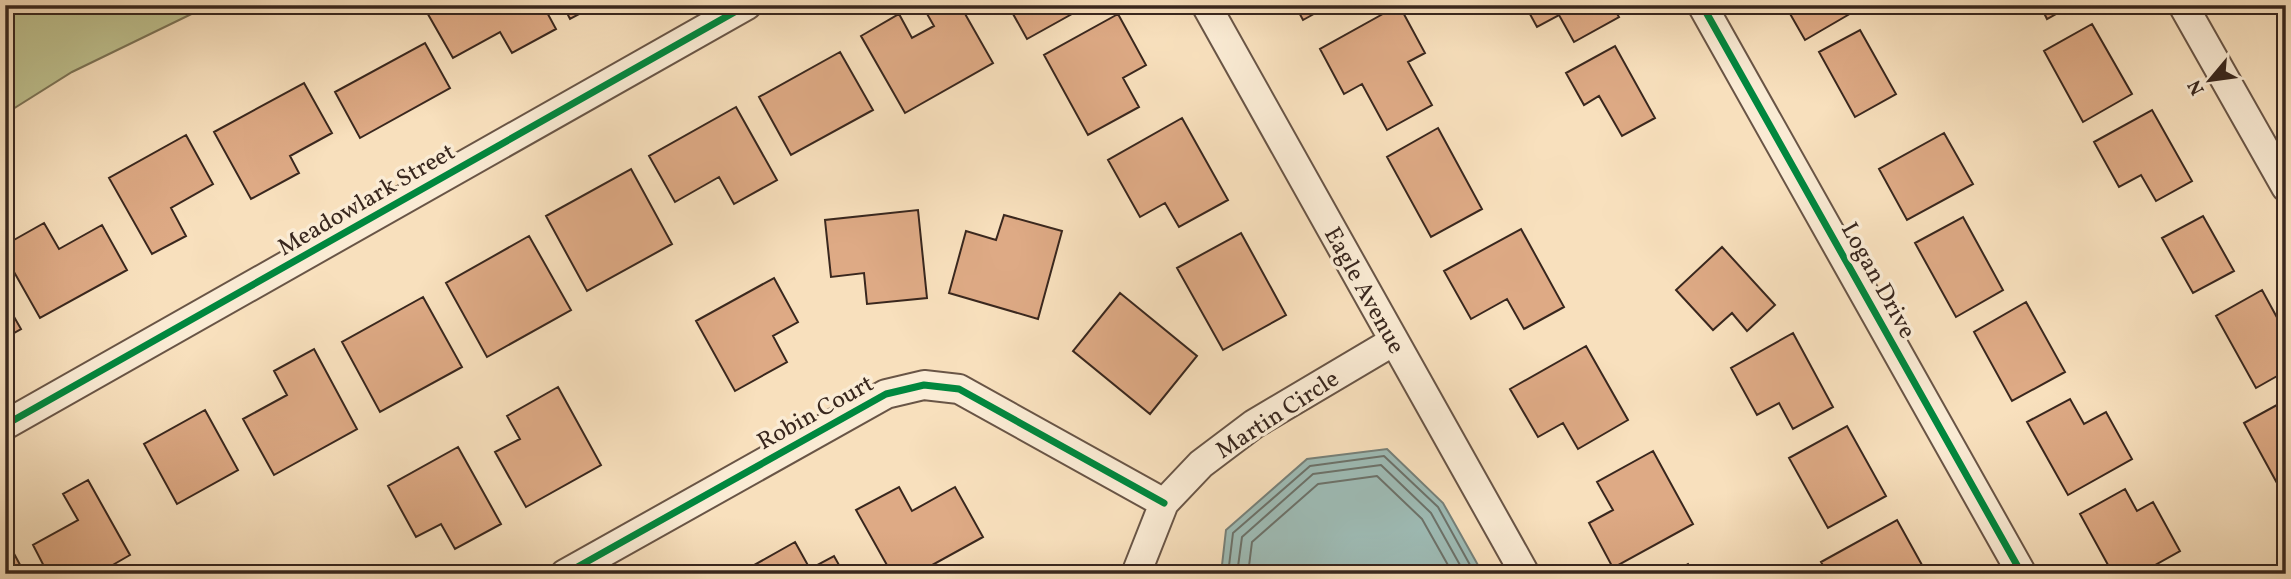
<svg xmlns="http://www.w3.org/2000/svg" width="2291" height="579" viewBox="0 0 2291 579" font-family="Vollkorn,serif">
  <rect width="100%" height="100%" fill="#f8e0bd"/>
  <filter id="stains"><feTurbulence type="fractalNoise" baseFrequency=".00286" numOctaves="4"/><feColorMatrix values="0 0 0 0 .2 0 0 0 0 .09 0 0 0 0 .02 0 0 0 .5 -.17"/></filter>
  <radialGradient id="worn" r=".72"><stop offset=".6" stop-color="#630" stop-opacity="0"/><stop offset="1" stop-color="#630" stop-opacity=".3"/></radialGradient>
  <path fill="#bfc290" stroke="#7c7457" stroke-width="2" d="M5 5H210L72 72 5 114Z"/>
  <path fill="#9ebcb6" stroke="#768079" stroke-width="2" d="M1387 449 1443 503 1483 574H1221L1226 530 1307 459Z"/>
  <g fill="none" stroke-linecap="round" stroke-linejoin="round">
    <path stroke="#6c726a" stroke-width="2" d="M1228 574 1233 533 1310 466 1384 456 1438 507 1475 574
      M1237 574 1242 537 1313 474 1381 465 1431 513 1465 574
      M1248 574 1252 542 1318 484 1377 476 1422 519 1453 574"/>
  </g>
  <path fill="#deaa85" stroke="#39271e" stroke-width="2" d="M431 5H543L556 29 512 53 500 32 453 58 425 9Z
    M563 5H596L570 19Z
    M922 5H960L993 63 905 113 861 36 899 14 912 38 934 26Z
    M1008 5H1088L1027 39Z
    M1295 5H1330L1303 20Z
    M1399 5 1425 53 1408 62 1432 105 1387 130 1362 84 1344 94 1320 49Z
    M1525 5H1612L1619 17 1574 42 1559 15 1537 27Z
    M1785 5H1865L1805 40Z
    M2040 5H2072L2047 19Z
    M1118 14 1146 65 1123 78 1139 107 1088 135 1044 55Z
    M2092 24 2132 94 2083 122 2044 51Z
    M1860 30 1896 94 1855 117 1819 52Z
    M425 43 450 88 360 138 335 92Z
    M1615 46 1655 118 1622 136 1599 96 1584 105 1566 73Z
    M840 52 873 110 791 155 759 97Z
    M304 83 332 133 290 156 299 173 251 199 214 132Z
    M736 107 777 180 734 204 719 177 675 202 649 156Z
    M2152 110 2192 181 2156 201 2141 175 2119 187 2094 142Z
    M1182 118 1228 200 1179 227 1165 203 1140 217 1108 160Z
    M1438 128 1482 209 1431 237 1387 157Z
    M1944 133 1973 184 1907 220 1879 169Z
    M186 135 213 184 171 208 186 236 152 254 109 178Z
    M631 169 672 244 587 291 546 216Z
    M918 210 927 298 867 304 864 273 831 277 825 220Z
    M1004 215 1062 231 1038 319 949 293 966 231 996 240Z
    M2203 216 2234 271 2193 293 2162 238Z
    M1963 217 2003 290 1956 317 1915 243Z
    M44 223 59 249 102 225 127 270 40 318 5 256V245Z
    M1521 229 1564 307 1524 329 1507 299 1471 319 1444 271Z
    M1241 233 1286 315 1223 350 1177 268Z
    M529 236 571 310 487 357 446 283Z
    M1722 247 1775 305 1747 331 1732 313 1713 330 1676 290Z
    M774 278 798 322 773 336 787 362 735 391 696 321Z
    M2262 290 2286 334V371L2256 388 2216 316Z
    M1120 293 1197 356 1150 414 1073 351Z
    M423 297 462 367 380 412 342 342Z
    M5 301 21 329 5 338Z
    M2026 302 2065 372 2012 401 1974 332Z
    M1793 333 1833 407 1793 429 1779 403 1757 415 1731 368Z
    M1586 346 1628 420 1578 449 1563 423 1538 437 1510 389Z
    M314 349 357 429 274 475 243 419 287 395 274 371Z
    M558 387 601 465 526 507 495 452 520 439 507 416Z
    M2070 399 2084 424 2106 412 2132 459 2068 495 2027 422Z
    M2286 400V492L2283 494 2244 423Z
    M205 410 238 470 177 504 144 444Z
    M1847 426 1886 496 1828 528 1789 458Z
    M458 447 501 524 455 549 441 524 416 537 388 486Z
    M1653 451 1693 524 1613 568 1589 523 1613 510 1597 482Z
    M88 480 130 555 97 574H48L33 545 78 520 63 494Z
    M899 487 912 511 955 487 983 537 916 574H892L856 510Z
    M2125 489 2137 511 2153 502 2180 551 2139 574H2113L2080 514Z
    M1897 520 1927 574H1828L1821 562Z
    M5 537 25 574H5Z
    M795 542 810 569 834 556 844 574H752L749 568Z
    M1688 564 1694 574H1670Z"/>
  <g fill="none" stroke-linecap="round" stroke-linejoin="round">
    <g stroke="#695546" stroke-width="32">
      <path id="street" d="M1206 5 1525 574
        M1702 5 2022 574
        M2183 5 2286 187
        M5 425 747 5
        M565 574 886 394 924 385 959 389 1164 503
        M1136 574 1164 503 1201 464 1254 424 1394 341"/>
    </g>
    <use href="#street" stroke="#faebd4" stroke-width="28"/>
    <g stroke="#faebd4" stroke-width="11">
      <path id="cycleway" d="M1702 5 2022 574
        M5 425 747 5
        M565 574 886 394 924 385 959 389 1164 503"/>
    </g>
    <use href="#cycleway" stroke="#00873e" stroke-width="7"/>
  </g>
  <g text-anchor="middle" stroke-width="7" stroke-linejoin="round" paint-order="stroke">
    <g font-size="24" fill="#39271e" stroke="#faebd4">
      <text transform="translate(366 199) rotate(-30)" y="8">Meadowlark Street</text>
      <text transform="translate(1879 280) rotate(61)" y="8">Logan Drive</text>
      <text transform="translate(1365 290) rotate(61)" y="8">Eagle Avenue</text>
      <text transform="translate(815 412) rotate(-29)" y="8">Robin Court</text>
      <text transform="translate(1277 414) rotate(-33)" y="8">Martin Circle</text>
    </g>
  </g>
  <rect width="2291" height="579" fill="none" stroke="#f8e0bd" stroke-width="28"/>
  <rect x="7" y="7" width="2277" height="565" fill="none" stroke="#39271e" stroke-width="3.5"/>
  <rect x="14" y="14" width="2263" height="551" fill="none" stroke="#39271e" stroke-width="2"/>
  <g transform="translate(2210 80) rotate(241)" stroke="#faebd4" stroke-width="5" paint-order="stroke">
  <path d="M0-5L12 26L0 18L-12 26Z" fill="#39271e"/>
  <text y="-10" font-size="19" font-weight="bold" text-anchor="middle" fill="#39271e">N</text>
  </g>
  <rect width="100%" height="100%" filter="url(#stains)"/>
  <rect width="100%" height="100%" fill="url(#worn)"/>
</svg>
